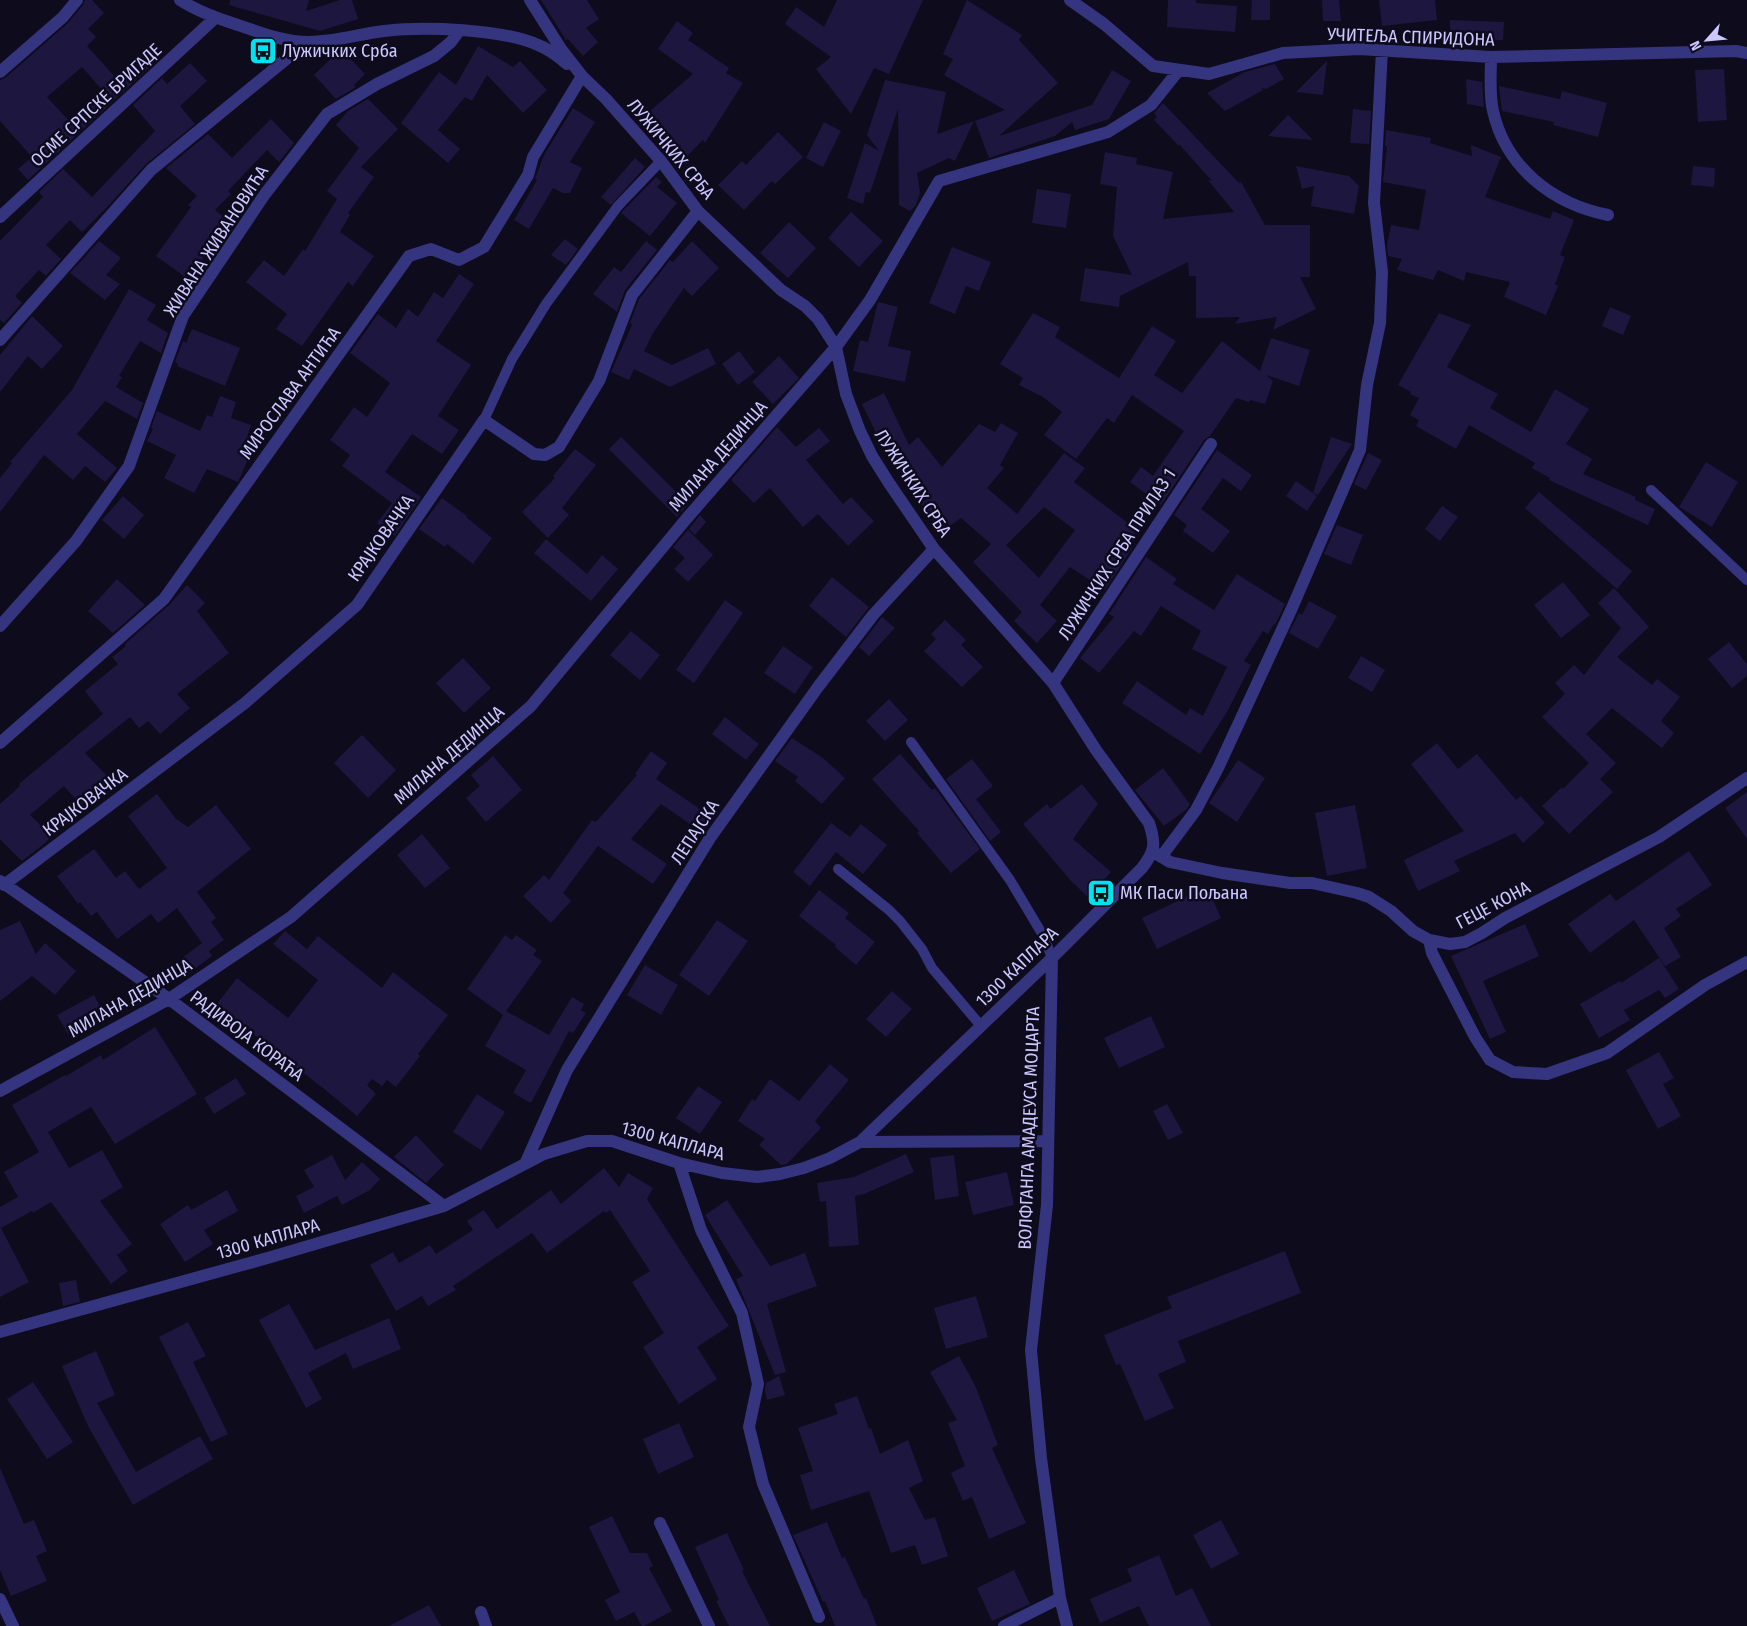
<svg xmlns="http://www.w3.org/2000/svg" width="1747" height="1626" viewBox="0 0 1747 1626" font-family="'Fira Sans Condensed',sans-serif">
  <rect width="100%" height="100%" fill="#0e0b1d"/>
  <path fill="#1d163f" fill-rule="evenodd" d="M85 0H92L104 13 88 29 96 37 87 46 116 78 141 55 151 66 28 180 18 169 32 157 0 121V80L5 78 68 23 83 5ZM82 67 104 92 70 122 47 97Z
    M230 0H309L306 11 340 0H352L358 19 320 31 229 5Z
    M541 0H587L599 19 586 28 598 42 583 56 568 39 566 40Z
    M837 0H923L889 74 874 68 851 114 816 69 831 57 785 24 796 7 824 27Z
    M967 0 1022 35 1019 40 1058 83 999 136 1092 105 1112 70 1131 81 1109 119 1075 130 1072 122 1055 136 989 158 975 121 1005 110 944 75 953 59 943 54Z
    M1168 0H1196V3L1237 6 1235 32 1167 27Z
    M1252 0H1270V20H1251Z
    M1322 0H1339L1341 21H1323Z
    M1379 0H1435L1437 20 1382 26Z
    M1450 20 1504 22 1503 40H1450Z
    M677 21 693 33 688 40 729 68 726 73 743 83 705 143 703 140 680 163 642 118 693 74 658 49Z
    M478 46 513 67 520 61 547 90 523 113 487 75 472 101 465 97 438 130 460 149 448 163 401 123 439 72 456 85Z
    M341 49 365 74 354 85 356 87 336 99 314 75Z
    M1327 61 1323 95 1296 92Z
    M190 63 207 81 180 106 195 124 146 164 110 204 82 232 70 220 46 245 61 259 46 276 39 270 15 296 22 303 4 323 0 320V241L43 197 39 192 63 169 92 197 155 131 133 105 162 78 167 84Z
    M1275 64 1284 79 1266 89 1261 88 1263 90 1225 111 1207 93 1245 72Z
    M1724 69 1727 120 1698 122 1695 70Z
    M1466 79 1482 82 1484 107 1467 104Z
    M885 80 946 92 937 134 974 121 955 161 949 158 917 173 920 193 916 205 910 211 899 205 898 109 870 193 866 192 863 204 847 198 865 143 879 151 867 135Z
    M1499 86 1560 99 1562 91 1607 103 1598 137 1553 125 1554 122 1502 111Z
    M368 99 398 129 361 167 374 177 348 213 350 215 340 232 374 256 353 286 348 282 302 346 276 329 287 314 246 282 264 260 284 276 303 249 305 251 337 199 327 191 359 148 336 125 348 111Z
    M1163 103 1239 183 1241 182 1265 225H1310V277H1300L1316 309 1273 330 1277 317 1235 324 1240 317 1196 318V276H1189L1188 262 1120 296 1119 307 1080 301 1085 268 1132 275 1113 236 1117 187 1100 184 1105 152 1137 158 1136 164 1173 172 1163 219 1234 212 1208 180 1212 181 1179 144V146L1154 120 1157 117 1154 113Z
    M573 108 595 122 570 162 582 168 570 193H563L553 188 529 229 514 220 537 180 535 179 544 155Z
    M1353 109 1371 111 1369 144 1350 143Z
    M1288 115 1313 140 1268 136Z
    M271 119 294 143 279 162 267 150 228 191 231 194 215 210 229 221 188 279 156 256 191 207 188 205 197 196 166 168 208 134 232 158Z
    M824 122 841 131 823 167 806 158Z
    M1386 130 1431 138 1430 143 1472 156 1471 145 1501 157 1485 197 1550 219 1553 211 1574 220 1560 255 1565 257 1555 284 1558 286 1546 315 1504 297 1510 282 1466 272 1464 281 1438 270 1433 280 1397 270 1402 259 1388 256 1387 245 1391 225 1419 230 1426 190 1383 182 1387 146H1385Z
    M778 132 803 157 775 184 772 181 744 210 718 185 742 161 746 165Z
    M635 158 645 167 611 205 601 197Z
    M1296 166 1349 176 1359 186 1354 214 1311 206 1314 186 1302 189Z
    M1693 166 1715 168 1714 187 1691 185Z
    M656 177 662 182 657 187 677 203 650 236 621 213Z
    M1037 189 1071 194 1066 228 1032 223Z
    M851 212 883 241 859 267 828 238Z
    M789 222 816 248 788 278 760 253Z
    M565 239 578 249 566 265 551 255Z
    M99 241 121 258 106 275 120 284 105 300 70 273Z
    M646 241 657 250 625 290 617 312 593 294 614 267 621 272Z
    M692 241 719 268 692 296 684 288 653 333 644 351 672 365 708 348 716 364 670 387 634 369 629 380 611 372 632 325 630 323 639 299 670 260 673 262Z
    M952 247 991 262 979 291 966 286 955 314 929 303Z
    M459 274 474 284 436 341 471 365 438 416 459 430 442 454 412 434 385 472 421 497 395 536 377 523 392 503 342 466 350 455 330 440 354 407 367 417 390 383 350 353 378 314 396 328 408 309 418 317 434 292 443 298Z
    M129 289 156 305 147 320 168 333 161 353 140 341 119 376 122 377 116 387 143 403 137 419 105 401 77 434 117 468 105 482 85 466 73 480 44 455 0 512V478L12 463 10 462 72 390Z
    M878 302 898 307 888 346 911 351 905 382 853 371 860 340 868 342Z
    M1610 307 1631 316 1623 335 1602 326Z
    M1033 313 1060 327 1055 337 1119 378 1152 326 1176 341 1154 375 1182 393 1222 341 1260 371 1271 338 1310 350 1299 386 1266 375 1273 381 1265 404 1250 400 1249 402 1236 398 1210 436 1204 440 1161 505 1130 482 1141 467 1153 476 1184 431 1132 395 1114 423 1107 418 1076 459 1044 435 1062 412 1043 397 1019 385 1023 378 1000 364Z
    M1439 313 1471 325 1447 367 1498 394 1490 408 1531 432 1555 389 1589 409 1566 444 1592 459 1583 474 1636 497 1635 500 1655 509 1648 525 1549 480 1550 478 1532 468 1535 463 1469 425 1456 449 1416 426 1419 420 1410 415 1419 398 1410 394 1411 392 1398 385Z
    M32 316 63 346 42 369 28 356 0 392V355Z
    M192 329 240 348 225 386 177 366 178 364 175 362 183 341 186 343Z
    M739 351 755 372 738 385 722 364Z
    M779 356 799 378 773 404 752 382Z
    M884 393 909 445 918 437 942 467 979 424 995 432 1001 423 1018 433 1000 465 1004 468 987 488 1017 514 1064 453 1085 468 1074 482 1137 530 1127 544 1132 548 1105 590 1070 567 1040 605 1057 621 1037 643 1014 621 1022 612 973 562 991 544 961 518 941 532 921 504 927 499 878 437 862 404ZM1044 507 1075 530 1039 578 1006 545Z
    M220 396 236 402 231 418 251 425 247 437 256 441 238 482 207 469 194 493 164 478 176 455 147 441 153 429 151 428 157 411 200 431 207 415 212 417Z
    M777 427 796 447 819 428 830 441 806 460 843 504 851 497 874 521 848 546 818 514 803 527 770 488 754 503 731 480Z
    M621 437 688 504 677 517 609 449Z
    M1331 437 1352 444 1318 495 1313 493Z
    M575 449 596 465 562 508 569 515 548 538 522 512 555 478 553 476Z
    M1217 450 1252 475 1241 491 1223 478 1201 509 1230 531 1213 553 1183 531 1187 525 1174 515Z
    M1368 453 1382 460 1366 490 1354 484Z
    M1706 462 1738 482 1712 527 1679 507Z
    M1296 481 1317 496 1307 511 1286 496Z
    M1539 492 1632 571 1617 589 1525 508Z
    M123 496 144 515 124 539 102 520Z
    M442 498 467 516 466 517 492 538 473 564 447 544 445 547 419 529Z
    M1442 506 1458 517 1440 541 1425 529Z
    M700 515 706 522 695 535 689 529Z
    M1337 525 1363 535 1351 565 1324 554Z
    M688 530 713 555 688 582 674 569 685 558 673 547Z
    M546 539 587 574 602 555 618 569 591 601 534 553Z
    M1146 557 1177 579 1173 584 1214 610 1237 574 1285 604 1275 625 1274 624 1268 634 1263 631 1244 661 1251 665 1227 712 1200 754 1122 703 1137 681 1186 715 1190 708 1203 716 1227 667 1192 649 1201 631 1161 606 1141 636 1134 631 1099 673 1080 658 1114 617 1109 614Z
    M832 577 869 607 846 637 809 606Z
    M117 579 145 605 113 633 88 611Z
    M1563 582 1590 615 1561 638 1534 605Z
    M187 585 205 603 197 611 229 653 177 694 190 708 160 734 148 721 139 728 130 717 85 753 110 779 81 805 64 786 30 815 52 836 44 844 22 861 0 839V804L20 786 19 784 103 714 85 691 118 664 112 657 126 646 125 644 169 605Z
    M1614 588 1649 627 1617 657 1652 685 1657 679 1680 697 1661 721 1674 733 1662 748 1612 708 1586 734 1616 763 1600 779 1613 792 1569 834 1542 806 1562 787 1563 789 1589 763 1542 717 1565 694 1555 683 1574 665 1584 675 1621 628 1598 603Z
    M725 600 743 613 694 683 676 670Z
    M1309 601 1337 616 1318 649 1289 633 1299 613 1302 615Z
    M882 617 895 628 869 656 859 647Z
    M945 620 966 640 961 645 983 667 962 687 924 651 936 639 931 634Z
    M631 631 660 655 640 680 610 655Z
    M1729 642 1747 664V676L1732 688 1708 659Z
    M783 646 813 667 795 694 764 673Z
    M1361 656 1385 670 1372 692 1348 678Z
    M463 658 491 688 464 713 436 683Z
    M889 699 908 720 885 741 866 721Z
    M725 717 759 744 746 760 712 734Z
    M362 735 396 770 368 798 334 763Z
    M792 738 823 758 845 778 822 804 795 781 798 777 775 761Z
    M1437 743 1458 769 1477 754 1516 800 1521 796 1545 823 1523 843 1515 833 1454 861 1460 871 1418 891 1404 860 1464 831 1411 764Z
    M651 751 667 763 656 779 713 818 703 833 661 804 631 839 667 864 653 884 598 846 563 893 571 901 551 923 523 896 544 875 549 880 592 820 596 822 637 775 635 774Z
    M900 754 932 790 935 788 980 849 951 873 917 833 919 831 872 779Z
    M493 756 522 790 486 822 466 798 480 786 471 775Z
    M972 759 993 786 976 799 1001 832 990 841 946 779Z
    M1238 760 1265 778 1237 822 1209 803Z
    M1163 768 1190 804 1187 809 1164 826 1135 790Z
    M1082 784 1098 804 1073 839 1111 872 1088 897 1071 881 1023 824 1047 804 1050 809Z
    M1747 792V839L1725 808Z
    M157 794 176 819 188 827 216 805 251 849 197 892 216 918 211 922 224 940 209 951 212 956 192 971 182 958 202 943 177 908 158 923 151 914 117 939 97 912 91 916 80 902 78 904 57 876 94 849 116 878 125 871 139 889 167 868 128 816Z
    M1355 805 1367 868 1327 876 1315 813Z
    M831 823 850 837 861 824 887 845 863 874 836 852 810 886 793 872Z
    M422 834 450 868 425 888 397 855Z
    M1689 851 1712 885 1676 909 1681 916 1664 928 1681 957 1665 966 1634 920 1590 953 1568 924 1610 894 1616 901Z
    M1207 887 1221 918 1157 949 1142 918Z
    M819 890 849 913 845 918 875 942 856 965 835 947 836 945 799 916Z
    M717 920 748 941 709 996 679 975Z
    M20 921 36 954 45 943 76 971 55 995 32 976 0 1001V930Z
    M1525 924 1539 956 1483 981 1506 1032 1490 1039 1451 956Z
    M285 931 307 949 318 936 382 988 393 972 448 1015 418 1054 420 1056 396 1087 387 1080 382 1086 372 1079 367 1085 376 1094 357 1116 323 1088 216 1005 237 978 288 1018 318 980 273 944Z
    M505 935 512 940 516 935 537 950 533 955 542 961 506 1011 549 1035 572 997 584 1004 581 1010 586 1013 573 1033 569 1031 531 1103 513 1093 526 1070 485 1046 503 1015 467 989Z
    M1659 958 1679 989 1665 998 1659 990 1624 1010 1630 1020 1599 1038 1580 1004 1620 981 1621 983Z
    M645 965 678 985 661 1015 627 995Z
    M892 991 912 1009 886 1037 866 1019Z
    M94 995 104 1014 68 1034 57 1015Z
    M1151 1016 1165 1047 1119 1068 1104 1038Z
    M155 1027 197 1094 115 1144 91 1107 48 1132 69 1168 102 1150 123 1187 100 1201 132 1244 117 1255 128 1271 111 1284 51 1202 33 1213 32 1211 1 1228 29 1282 0 1297V1207L18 1197 4 1172 39 1152 12 1105 65 1075 66 1076 101 1055 103 1060Z
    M1659 1052 1674 1078 1663 1084 1681 1116 1658 1129 1626 1070Z
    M830 1064 849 1080 815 1121 821 1128 787 1164 781 1165 759 1145 765 1139 738 1121 752 1099 755 1101 770 1079 799 1101Z
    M236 1078 246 1094 214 1114 204 1098Z
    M698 1086 722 1102 700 1134 676 1118Z
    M477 1094 505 1112 481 1150 453 1132Z
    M1167 1104 1183 1133 1168 1140 1153 1111Z
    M416 1135 444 1165 426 1183 394 1157Z
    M906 1154 914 1172 864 1194 855 1196 859 1245 829 1247 826 1201 820 1202 817 1183 854 1177Z
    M332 1155 345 1180 362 1162 380 1179 370 1190 342 1205 337 1196 304 1213 296 1196 314 1187 304 1170Z
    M954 1155 959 1196 935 1200 930 1158Z
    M604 1168 619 1187 628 1173 653 1188 647 1199 729 1326 697 1347 717 1379 679 1404 643 1347 664 1333 632 1282 650 1271 610 1210 606 1213 604 1211 547 1253 532 1233 453 1286 456 1290 428 1306 422 1296 396 1311 370 1265 393 1252 399 1263 430 1245 436 1254 473 1230 467 1221 484 1210 497 1229 551 1190 561 1204Z
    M1007 1172 1014 1205 973 1215 965 1182Z
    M227 1190 238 1211 204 1230 213 1244 185 1262 160 1224 188 1205 191 1210Z
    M727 1200 770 1266 805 1253 817 1286 767 1304 786 1372 775 1375 736 1279 743 1276 705 1215Z
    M1285 1251 1301 1293 1178 1341 1186 1362 1158 1374 1174 1408 1145 1421 1120 1364 1116 1365 1104 1335 1172 1308 1167 1297Z
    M76 1280 80 1302 63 1306 59 1283Z
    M976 1296 988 1337 946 1349 934 1308Z
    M289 1304 315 1350 389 1318 401 1349 353 1369 346 1353 308 1373 322 1399 306 1408 259 1320Z
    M188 1322 206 1356 193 1362 228 1434 211 1442 159 1337Z
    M96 1351 115 1395 97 1403 136 1472 200 1436 213 1459 133 1505 88 1426 62 1366Z
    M959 1356 975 1385 998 1445 992 1448 1026 1523 989 1539 972 1497 963 1501 951 1473 965 1466 948 1423 957 1420 930 1372Z
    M779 1376 785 1395 767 1400 765 1391 766 1383Z
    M33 1382 73 1442 47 1459 7 1399Z
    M857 1396 869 1429 871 1428 880 1454 908 1440 923 1481 909 1488 925 1520 935 1517 948 1556 922 1565 915 1545 891 1553 869 1491 811 1510 800 1475 813 1471 798 1428 838 1414 834 1404Z
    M679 1423 694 1457 658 1474 643 1439Z
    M0 1468 24 1524 34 1520 47 1551 36 1556 47 1581 11 1596 0 1570Z
    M612 1516 630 1553H647L653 1566 649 1568 672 1611 644 1626H642L634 1612 616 1621 605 1600 620 1592 589 1527Z
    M1221 1520 1239 1554 1211 1569 1193 1535Z
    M827 1522 842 1558 845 1557 864 1599 866 1598 877 1626H835L825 1601 823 1602 793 1535Z
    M727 1533 744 1570 742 1571 770 1626H729L716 1601 719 1600 695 1547Z
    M1159 1555 1176 1596 1192 1588 1211 1626H1149L1139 1606 1100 1623 1090 1599 1132 1581 1127 1569Z
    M1014 1570 1030 1604 992 1621 977 1588Z
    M429 1605 441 1626H389Z"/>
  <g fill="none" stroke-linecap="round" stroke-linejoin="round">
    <path stroke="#35347e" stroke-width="10" d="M484 420 512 359 546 304 618 206 661 161
      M1651 490 1747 580
      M911 742 1010 880 1044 937 1052 958
      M838 869 889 910 900 921 922 949 932 968 981 1026"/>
    <path stroke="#35347e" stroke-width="12" d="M180 0C197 11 216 18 235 24 259 32 283 42 309 42 334 42 359 34 384 31 424 26 502 29 538 45 549 49 558 56 567 64
      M1070 0 1104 24 1153 66 1209 74 1283 53 1359 49 1491 57 1736 51 1747 53
      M1491 57C1491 74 1489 94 1493 111 1506 168 1553 204 1608 215
      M0 72 63 17 77 0
      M0 217 215 18
      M0 340 151 170 307 42
      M0 626 76 541 129 466 183 316 265 194 327 114 377 84 434 56 451 42 459 31
      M1053 683 1211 444
      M0 743 164 599 409 256 431 249 459 260 484 247 528 175 533 157 582 76
      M1155 853 1170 862 1222 873 1290 883H1312L1357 893 1369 897 1391 911 1413 931 1429 940 1450 944 1465 942 1482 933 1505 918 1659 837 1747 778
      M1161 857 1196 810 1218 768 1292 608 1360 450 1367 385 1380 323 1382 272 1374 203 1382 50
      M0 881 169 999 444 1206
      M4 885 245 703 357 605 484 420 534 454 545 455 559 447 599 381 632 295 698 211
      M1429 940 1432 953 1475 1037 1490 1060 1513 1072 1547 1074 1607 1053 1705 985 1747 962
      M1052 958 1047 1205 1031 1350 1041 1458 1060 1598 1067 1626
      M0 1091 169 999 291 917 531 706 687 518 836 347 870 300 939 181 1108 132 1151 105 1179 70
      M860 1142 1048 1141
      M526 1162 567 1070 710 838 818 687 873 615 934 549
      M679 1163 701 1230 742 1313 758 1384 749 1427 763 1484 819 1617
      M0 1332 271 1257 444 1206 544 1154 587 1141H612L679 1163 722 1173 757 1177 780 1174 804 1168 830 1158 860 1142 1052 958 1142 868C1155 851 1156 844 1149 823L1096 750 1053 683 934 549 889 483 872 456 860 431 846 394 836 347 818 319 805 306 781 290 698 211 661 161 606 99 582 76 561 49 530 0
      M660 1523 709 1626
      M0 1599 13 1626
      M481 1612 486 1626
      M1004 1626 1060 1598"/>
  </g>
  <defs>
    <g id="bus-square" transform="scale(1.4375)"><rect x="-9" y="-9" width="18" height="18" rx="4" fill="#00e1f2" stroke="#0e0b1d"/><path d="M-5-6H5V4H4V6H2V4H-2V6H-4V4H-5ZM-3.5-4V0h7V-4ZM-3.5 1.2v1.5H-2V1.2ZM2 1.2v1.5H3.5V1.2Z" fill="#111"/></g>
  </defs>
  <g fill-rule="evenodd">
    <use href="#bus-square" x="263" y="51"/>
    <use href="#bus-square" x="1101" y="893"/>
  </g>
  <g text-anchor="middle" stroke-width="5" stroke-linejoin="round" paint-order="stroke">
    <g font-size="18" fill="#ccc7ff" stroke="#0e0b1d">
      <text transform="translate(1411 37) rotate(2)" y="6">УЧИТЕЉА СПИРИДОНА</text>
      <text transform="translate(96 105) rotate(-43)" y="6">ОСМЕ СРПСКЕ БРИГАДЕ</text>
      <text transform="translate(671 149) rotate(50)" y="6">ЛУЖИЧКИХ СРБА</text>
      <text transform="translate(216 241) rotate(-57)" y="6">ЖИВАНА ЖИВАНОВИЋА</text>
      <text transform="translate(290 393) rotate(-54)" y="6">МИРОСЛАВА АНТИЋА</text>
      <text transform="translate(718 456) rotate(-49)" y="6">МИЛАНА ДЕДИНЦА</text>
      <text transform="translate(913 483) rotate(57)" y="6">ЛУЖИЧКИХ СРБА</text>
      <text transform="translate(381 538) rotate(-55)" y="6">КРАЈКОВАЧКА</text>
      <text transform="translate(1117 554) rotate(-57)" y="6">ЛУЖИЧКИХ СРБА ПРИЛАЗ 1</text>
      <text transform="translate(449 755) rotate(-41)" y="6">МИЛАНА ДЕДИНЦА</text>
      <text transform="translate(85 802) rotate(-37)" y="6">КРАЈКОВАЧКА</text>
      <text transform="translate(695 832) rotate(-57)" y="6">ЛЕПАЈСКА</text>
      <text transform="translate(1493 905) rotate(-28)" y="6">ГЕЦЕ КОНА</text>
      <text transform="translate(1017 967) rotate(-44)" y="6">1300 КАПЛАРА</text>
      <text transform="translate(130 998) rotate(-30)" y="6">МИЛАНА ДЕДИНЦА</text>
      <text transform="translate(247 1036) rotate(37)" y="6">РАДИВОЈА КОРАЋА</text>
      <text transform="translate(1029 1128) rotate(-88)" y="6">ВОЛФГАНГА АМАДЕУСА МОЦАРТА</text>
      <text transform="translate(673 1141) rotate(15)" y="6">1300 КАПЛАРА</text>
      <text transform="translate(268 1239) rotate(-16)" y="6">1300 КАПЛАРА</text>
    </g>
    <g font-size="18" fill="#ccc7ff" stroke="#0e0b1d" text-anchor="start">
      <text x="282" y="57">Лужичких Срба</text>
      <text x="1120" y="899">МК Паси Пољана</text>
    </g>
  </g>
  <g transform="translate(1707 40) rotate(243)" stroke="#0e0b1d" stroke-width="4" paint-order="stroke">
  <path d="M0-4L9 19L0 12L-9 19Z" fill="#ccc7ff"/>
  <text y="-8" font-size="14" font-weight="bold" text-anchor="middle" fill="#ccc7ff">N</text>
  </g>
</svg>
